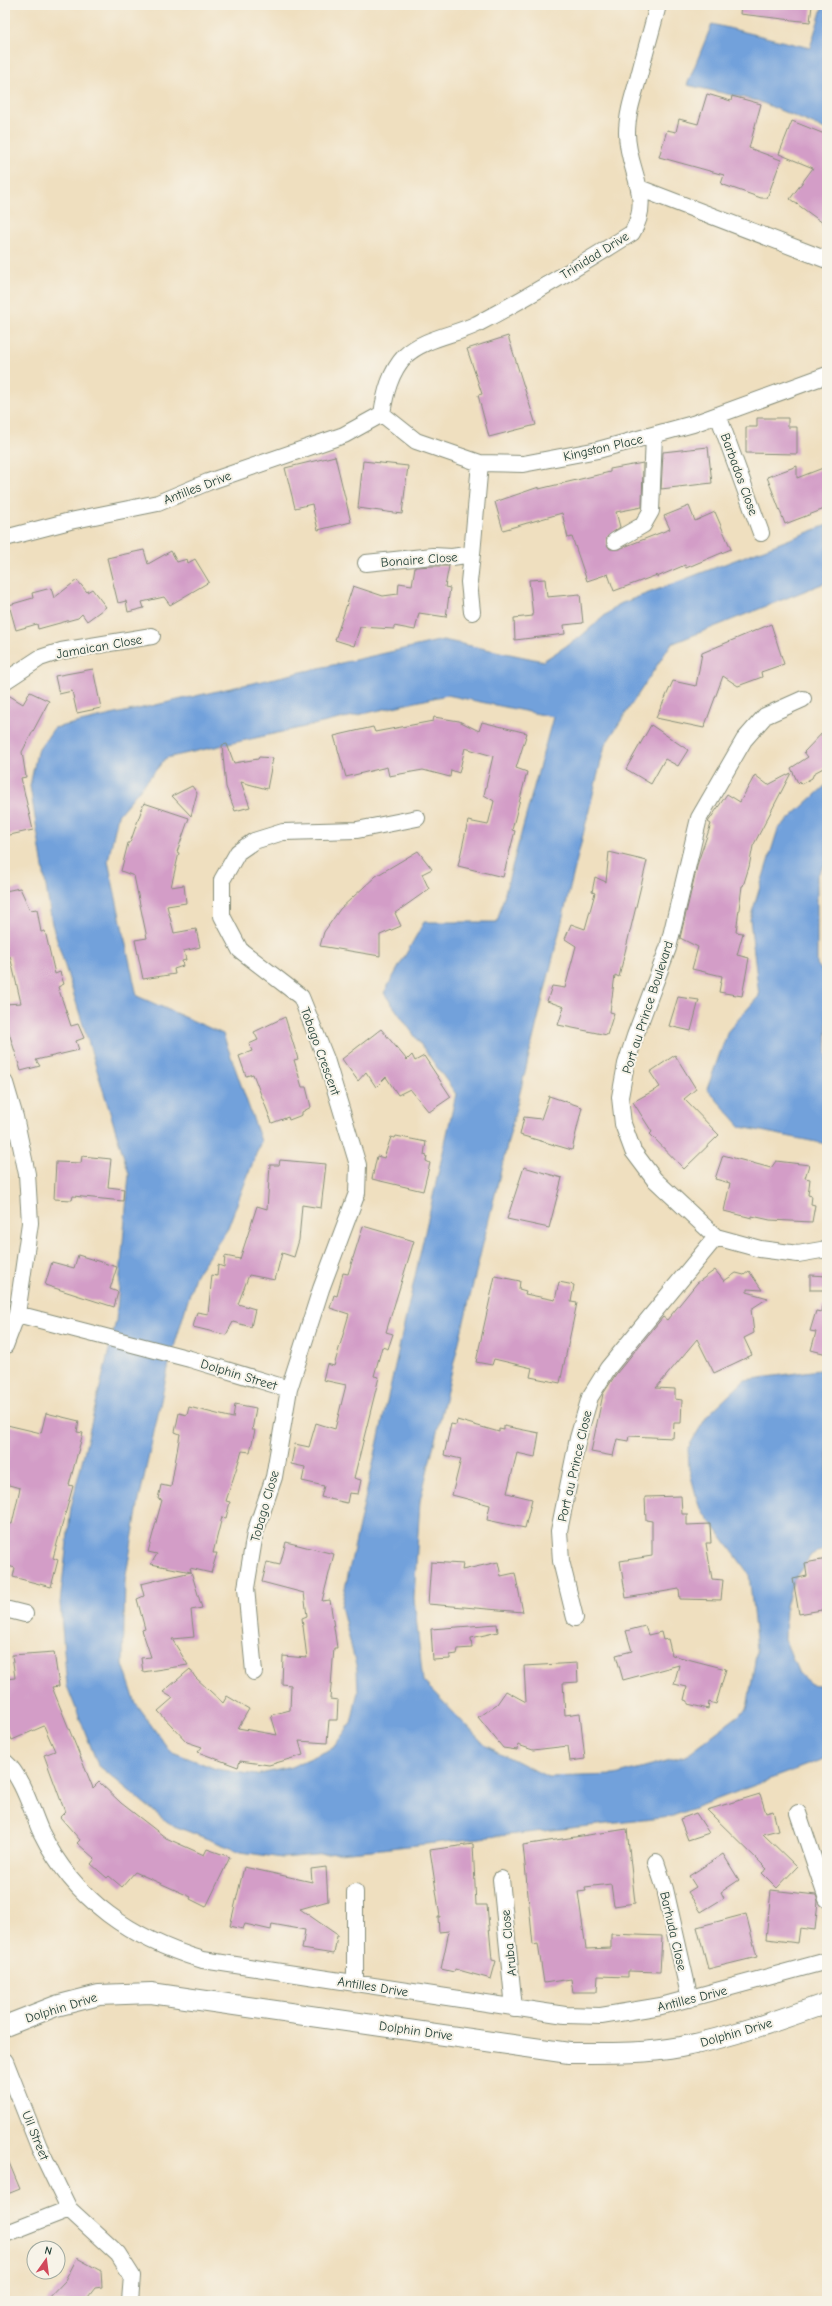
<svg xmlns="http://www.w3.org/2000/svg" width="832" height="2306" viewBox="0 0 832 2306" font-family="'Comic Neue',sans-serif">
  <rect width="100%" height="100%" fill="#f7f3e8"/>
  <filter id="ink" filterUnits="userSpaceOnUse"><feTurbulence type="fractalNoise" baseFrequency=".025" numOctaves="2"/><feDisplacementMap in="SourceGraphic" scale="8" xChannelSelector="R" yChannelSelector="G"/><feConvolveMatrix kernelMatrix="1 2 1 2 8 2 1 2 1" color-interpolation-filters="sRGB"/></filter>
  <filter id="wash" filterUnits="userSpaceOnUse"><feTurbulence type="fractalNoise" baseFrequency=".012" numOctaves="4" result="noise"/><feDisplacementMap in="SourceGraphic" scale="16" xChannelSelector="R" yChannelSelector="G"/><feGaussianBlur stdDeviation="0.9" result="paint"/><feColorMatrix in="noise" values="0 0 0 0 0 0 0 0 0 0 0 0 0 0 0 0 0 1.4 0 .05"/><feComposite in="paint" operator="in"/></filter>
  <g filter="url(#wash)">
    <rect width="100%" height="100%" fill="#efdfbf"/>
    <path fill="#72a1db" stroke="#486f88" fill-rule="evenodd" d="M823 5H827V130L758 101 687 85 712 24 810 48Z
      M827 525V582L671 644 605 745 420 1501 414 1598 423 1681 486 1746 548 1777 615 1775 685 1756 747 1709 757 1649 749 1574 699 1506 689 1469 688 1448 707 1416 745 1380 827 1369V1547L811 1555 793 1581 786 1606 785 1640 799 1674 811 1684 827 1686V1758L670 1817 372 1850 282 1858 241 1852 169 1824 98 1765 67 1686 60 1603 71 1507 116 1321 129 1174 52 924 30 786 37 752 54 728 443 640 543 661 580 637 617 605ZM447 695 553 717 497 922H424L384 993 456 1094 341 1606 357 1669 358 1692 351 1723 333 1748 291 1767 256 1775 216 1769 170 1751 136 1704 123 1664 125 1581 139 1500 169 1364 195 1276 227 1230 261 1141 223 1034 137 996 108 861 118 815 166 758Z
      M827 784V861L817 876V964L827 978 826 1144 741 1127 707 1089 728 1031 759 996 750 919 778 829Z"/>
    <g id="blocks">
      <path fill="#d39dc7" d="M741 5H812L810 22 740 14Z
        M707 94 731 101 732 96 761 104 749 148 781 160 767 198H761L721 184 724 175 659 157 667 130 676 132 679 119 698 124Z
        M792 121 827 135V226L790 199 813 168 779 154Z
        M508 336 536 425 489 437 478 395 482 394 467 349Z
        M757 418H788V427H797V454L746 453V427H757Z
        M708 447 712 483 661 489 663 452Z
        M335 456 351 522 318 530 312 504 295 508 285 468Z
        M363 461 408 466 402 514 358 508Z
        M643 463 642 507 616 512 620 527 607 537V545L610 549H619L670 529 664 516 689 506 695 521 715 512 731 549 686 568 685 565 657 577V575L614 591 608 574 587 581 572 537 568 538 562 513 503 530 495 502 539 487V489L610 472V469Z
        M797 466V478L823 468 827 478V508L785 524 767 477Z
        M144 550 148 564 171 551 177 562 187 559 188 563 195 559 209 582 170 605 164 597 142 602 144 608 128 612 126 601 118 603 107 558Z
        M433 566H449L445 587 450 588 446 617 419 613 415 630 394 626V629L360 627 354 646 335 640 353 586 383 596 398 594 399 583 412 585 415 567Z
        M545 579 547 597 580 594 583 623 564 625 565 634 515 640 514 618 533 616 529 580Z
        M77 580 87 592 92 589 106 607 87 621 82 614 78 618 38 629 37 624 16 630 9 605 33 598 32 593 51 588 54 598Z
        M771 624 784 664 761 672 762 677 738 686 723 676 704 728 656 718 673 681 696 686 702 653Z
        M93 669 101 708 77 713 72 691 59 694 55 676Z
        M30 692 49 701 22 752 26 777 21 778 33 830 5 836V693L23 704Z
        M434 717 459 721 479 731 482 722 527 733 516 768 527 772 512 830 515 831 503 877 458 866 468 821 488 825 494 801 484 795 493 756 465 748 459 773 451 770 450 777 423 770 389 776 387 767 346 777 334 736 373 727 375 732 433 721Z
        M651 725 688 750 678 766 665 759 651 784 626 769Z
        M827 728V766L814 773 812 778 801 784 800 781 798 783 791 768 808 757 804 752Z
        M227 744 234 763 258 759 259 757 273 758 267 789 241 782 250 807 235 811 226 787 222 745Z
        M791 773 753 846 749 867 743 886H742L736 932 743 933 737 955 749 958 742 996 719 992 722 976 692 969 698 947 680 938 698 862 711 824 708 822 727 794 740 802 755 775 768 785Z
        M192 786 197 793 191 816 172 796Z
        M144 803 189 818 177 852 179 853 171 887 184 885 186 903 167 906 174 933 196 929 200 947 184 951 186 960 182 961 183 966 174 969 175 974 143 979 135 940 147 938 134 876 121 871 128 843H130Z
        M418 851 432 869 422 874 429 889 395 913 401 926 380 935V956L320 946 324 932 340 909 376 876Z
        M609 852 647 861 619 977 615 975 610 1012 614 1013 607 1035 558 1025 564 1007 547 1001 552 986 565 988 576 946 565 939 571 924 585 929 595 893 592 892 595 877 606 882Z
        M20 888 30 910 37 909 41 932 45 931 55 974 60 972 64 984 58 987 71 1026 78 1024 84 1038 76 1041 79 1050 36 1060 40 1066 21 1071 5 1020V1004L21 1003 10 956 5 957V891Z
        M678 997 699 1000 691 1031 669 1026Z
        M285 1017 298 1059 294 1060 302 1087H306L311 1107 302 1112V1115L289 1120 288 1117 272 1123 253 1074 246 1076 239 1056 252 1051 249 1044 258 1040 254 1032Z
        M381 1029 407 1060 412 1055 415 1061 424 1056 451 1097 429 1112 410 1089 398 1095 386 1077 376 1087 366 1072 358 1081 342 1059Z
        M675 1055 696 1089 684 1099 719 1135 684 1169 650 1134 652 1132 633 1102 660 1087 650 1072Z
        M549 1096 582 1107 572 1150 520 1135 524 1117 541 1119Z
        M396 1136 426 1142 424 1155 427 1156 426 1161 430 1163 423 1191 372 1179 377 1156 384 1158 391 1137 395 1138Z
        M723 1155 771 1168 776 1161 809 1165 805 1178 810 1179 808 1195 812 1196 811 1204 815 1205 812 1222 770 1220 752 1216V1218L724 1211 730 1183 715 1179Z
        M82 1156 111 1159 108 1187 124 1189 123 1201 73 1196 72 1200 54 1199 56 1162 81 1163Z
        M280 1160 326 1164 321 1208 302 1205 299 1240 294 1257 282 1253 275 1280 249 1275 238 1304 255 1309 251 1327 233 1322 226 1335 193 1327 197 1312 208 1314 212 1275 217 1276 218 1265 224 1267 225 1256 240 1259 257 1206 267 1209 270 1165H279Z
        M524 1167 562 1178 549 1228 507 1219Z
        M363 1226 414 1241 386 1332 393 1334 388 1349 382 1347 374 1376 379 1377 354 1478 361 1480 358 1494 349 1493 347 1503 321 1497 324 1486 302 1481 305 1467 291 1464 295 1444 309 1447 316 1423 335 1429 346 1385 323 1380 327 1364 334 1366 349 1314 330 1308 334 1295 337 1296 343 1273 348 1274Z
        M78 1255 117 1267 110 1289 118 1292 114 1307 45 1285 52 1262 74 1268Z
        M715 1270 724 1281 736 1273 744 1275 749 1271 762 1290 747 1289V1292L768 1298 751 1309 754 1333 744 1338 752 1355 714 1373 697 1339 656 1388 675 1389V1399L682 1400 681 1423H674L673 1438 629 1436 628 1441 617 1439 613 1456 591 1452 603 1394 616 1374 663 1317 667 1320 697 1283Z
        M810 1275 827 1276V1290H810Z
        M495 1276 520 1281 519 1289 526 1291 525 1294 555 1300 559 1282 574 1285 571 1302 577 1303 560 1383 530 1377 532 1368 494 1359 492 1365 476 1362Z
        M822 1306H827V1354L811 1350 816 1332 810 1331 816 1311 821 1312Z
        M235 1404 256 1408 252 1430H255L250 1452 242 1451 226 1501 230 1502 226 1518 222 1517 213 1553H217L211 1573 190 1568 202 1608 191 1610 194 1637 172 1639 188 1665 143 1672 141 1658 151 1657 142 1630 145 1629 137 1599 144 1596 141 1584 191 1572 151 1564 157 1554 148 1552 162 1500 158 1499 161 1485 171 1487 180 1434 175 1432 179 1413 187 1415 189 1407 233 1418Z
        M46 1413 79 1421 77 1432 83 1433 69 1485 73 1486 53 1558 58 1560 51 1587 13 1577 15 1568 5 1565V1523L12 1524 20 1488 5 1484V1433L7 1425 41 1433Z
        M457 1420 499 1432V1429L504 1430V1426L539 1433 535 1457 517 1453 507 1493 532 1499 525 1528 487 1520 490 1505 452 1495 461 1459 444 1455 451 1424 456 1425Z
        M681 1496 682 1514H687V1525L710 1524 711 1543H706L712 1579 723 1580 721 1600 680 1599 679 1589 626 1598 620 1561 652 1556V1521L646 1520 645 1497Z
        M286 1542 334 1554 322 1601 330 1600 337 1648H334L330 1699 338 1700 337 1720H329L327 1743 299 1741 303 1755 269 1765 240 1761 238 1767 198 1752 202 1747 187 1742 158 1711 173 1698 163 1692 190 1669 195 1677 223 1703 227 1696 249 1709 238 1728 277 1735 271 1715 290 1710 291 1685 282 1684 283 1656 307 1658 302 1618 307 1616 304 1593 262 1582 267 1562 280 1565Z
        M827 1559V1609L799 1614 793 1579 807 1576 805 1563Z
        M431 1562 463 1564 462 1570 498 1562 501 1576 515 1573 523 1612 428 1604Z
        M497 1624 498 1632 471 1638 472 1648 458 1649 457 1654 450 1655V1659L433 1660 431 1629Z
        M645 1626 648 1635 661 1632 663 1640 668 1639 672 1655 726 1669 716 1704 709 1702 708 1709 688 1704V1701L684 1700 687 1687 674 1684 679 1665 623 1680 616 1655 632 1651 626 1631Z
        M54 1652 59 1686 52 1687 93 1788 99 1782 121 1803 166 1838 204 1855 207 1849 230 1857 206 1907 190 1899 191 1897 135 1872 122 1887 109 1876 107 1878 91 1864 95 1859 77 1843 80 1840 60 1817 65 1812 44 1755 55 1751 44 1726 12 1740 5 1724V1679L15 1678 12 1655Z
        M577 1663 578 1682 563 1683 565 1715 580 1713 585 1759 570 1761 568 1746 533 1750 518 1745 517 1750 503 1748 478 1717 497 1704 506 1691 526 1702 524 1666Z
        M760 1794 766 1813 773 1811 778 1830 763 1834 797 1867 777 1888 762 1873 767 1869 707 1810Z
        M696 1813 709 1833 688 1840 680 1819Z
        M627 1829 635 1903 614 1906 611 1884 585 1887 586 1891 578 1892 586 1949 611 1948V1934L662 1936 660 1972 628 1971V1977L598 1976 597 1992H573L571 1979 544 1983 538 1944 533 1945 523 1845Z
        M473 1844 476 1905H487L492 1960 496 1961 491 1979 455 1969 454 1972 441 1969 449 1931 439 1932 438 1917H440L430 1850Z
        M723 1854 739 1880 721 1892 724 1898 701 1912 688 1892 696 1887 689 1876Z
        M244 1867 312 1882 311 1869 326 1867 328 1901 300 1909 339 1936H337L334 1954 302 1949 305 1930 272 1924 271 1930 245 1924 243 1929 230 1926Z
        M771 1890 816 1895 818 1901 815 1930 800 1928 798 1943 766 1939Z
        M746 1914 757 1957 708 1969 697 1927Z
        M5 2153 20 2189 5 2195Z
        M77 2258 101 2271 102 2287 95 2288 85 2301H46L65 2281Z"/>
    </g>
  </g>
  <g filter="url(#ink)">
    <use href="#blocks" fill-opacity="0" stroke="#878e7a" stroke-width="1"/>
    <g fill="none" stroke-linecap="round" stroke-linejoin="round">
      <g stroke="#878e7a" stroke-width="18">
        <path id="minor" d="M639 188 827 260
          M382 414C385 394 390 372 405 356 424 338 455 335 477 324 530 296 581 265 632 233 654 196 627 171 627 133 627 113 634 94 639 76 645 52 652 29 658 5
          M382 414 416 441 480 463 523 464 598 450 693 424 827 375
          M718 415 761 533
          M5 538 70 521 158 503 208 482 344 435 382 414
          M615 541 643 525 651 511 654 435
          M472 554 469 582 472 612
          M366 563 433 556 452 557 472 554 480 463
          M5 681 40 658 61 651 152 636
          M803 699 765 716 744 740 699 818 668 948 635 1036 626 1064 620 1097 623 1124 633 1151 654 1179 716 1237 760 1249 798 1254 827 1249
          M5 1083 15 1117 27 1174 30 1223 17 1314 5 1346
          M17 1314 190 1359 289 1389
          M5 1609 25 1614
          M575 1618 561 1561 559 1531 578 1438 590 1397 608 1368 716 1237
          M254 1672 246 1588 255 1533 274 1477 289 1389 321 1289 357 1193 358 1165 326 1059 301 997 240 950 222 916V880L238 852 254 841 283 832 357 830 417 818
          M5 1762C22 1776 32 1812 41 1832 75 1901 132 1939 203 1960L565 2015 601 2016 661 2006 827 1961
          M798 1813 827 1899
          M656 1862 665 1889 690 1999
          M501 1879 514 2008
          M355 1892V1984
          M5 2061 39 2147 69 2209 118 2254 132 2276 130 2301
          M5 2234 69 2209"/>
      </g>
      <g stroke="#878e7a" stroke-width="22">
        <path id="tertiary" d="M5 2026 56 2006 99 1995 151 1993 569 2053C606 2053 644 2054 681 2047 731 2037 779 2020 827 2003"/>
      </g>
      <use href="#minor" stroke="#fff" stroke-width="16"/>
      <use href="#tertiary" stroke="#fff" stroke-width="20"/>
    </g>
  </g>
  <g text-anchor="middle" stroke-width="4" stroke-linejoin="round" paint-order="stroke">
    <g font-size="13" fill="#1f3d34" stroke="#f7f3e8">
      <text transform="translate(594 255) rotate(-32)" y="5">Trinidad Drive</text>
      <text transform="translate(603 447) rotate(-13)" y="5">Kingston Place</text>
      <text transform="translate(740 474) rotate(70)" y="5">Barbados Close</text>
      <text transform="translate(197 487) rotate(-21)" y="5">Antilles Drive</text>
      <text transform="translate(419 559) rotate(-4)" y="5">Bonaire Close</text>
      <text transform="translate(99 646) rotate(-10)" y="5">Jamaican Close</text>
      <text transform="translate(647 1007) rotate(-72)" y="5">Port au Prince Boulevard</text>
      <text transform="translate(321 1051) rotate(70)" y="5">Tobago Crescent</text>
      <text transform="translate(239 1374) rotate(17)" y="5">Dolphin Street</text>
      <text transform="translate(574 1466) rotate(-77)" y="5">Port au Prince Close</text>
      <text transform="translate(264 1506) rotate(-74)" y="5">Tobago Close</text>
      <text transform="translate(674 1931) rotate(77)" y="5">Barhuda Close</text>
      <text transform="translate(508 1943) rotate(-96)" y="5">Aruba Close</text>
      <text transform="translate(373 1986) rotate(9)" y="5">Antilles Drive</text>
      <text transform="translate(692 1998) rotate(-14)" y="5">Antilles Drive</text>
      <text transform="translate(61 2007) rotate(-17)" y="5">Dolphin Drive</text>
      <text transform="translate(416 2030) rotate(8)" y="5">Dolphin Drive</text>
      <text transform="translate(736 2032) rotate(-16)" y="5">Dolphin Drive</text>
      <text transform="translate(36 2135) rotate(68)" y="5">Uil Street</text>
    </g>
  </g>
  <rect width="832" height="2306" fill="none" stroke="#f7f3e8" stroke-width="20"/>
  <g transform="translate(46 2260) rotate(14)"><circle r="19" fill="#f7f3e8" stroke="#a1aaa0"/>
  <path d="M0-3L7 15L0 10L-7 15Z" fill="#d1495b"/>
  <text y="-6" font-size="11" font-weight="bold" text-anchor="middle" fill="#1f3d34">N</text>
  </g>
</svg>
